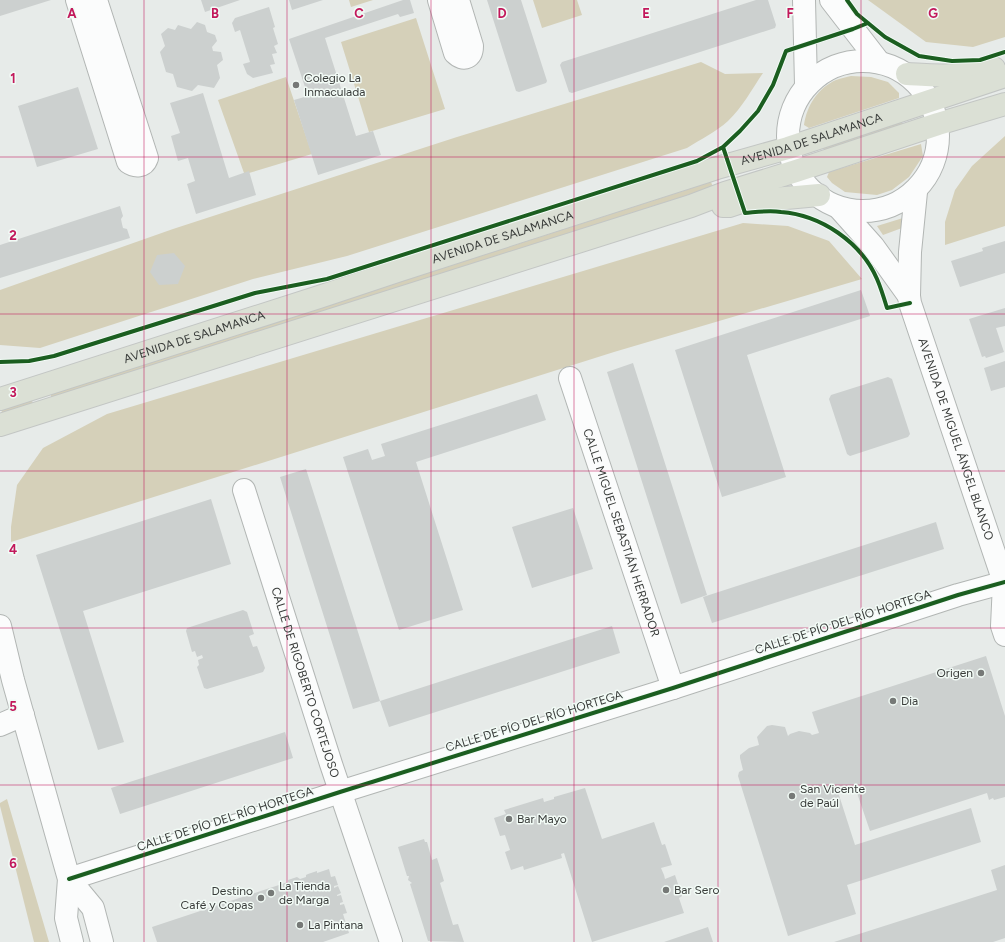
<svg xmlns="http://www.w3.org/2000/svg" width="1005" height="942" viewBox="0 0 1005 942" font-family="Figtree,sans-serif">
  <rect width="100%" height="100%" fill="#e7ebe9"/>
  <path fill="#d5d0b9" d="M349 0H373L351 7Z
    M533 0H577L582 15 542 28Z
    M868 0H1005V37L973 47 926 42Z
    M416 18 445 109 369 132 341 42Z
    M701 62 725 74 763 73C752 89 742 108 728 121 716 132 701 139 687 148L347 256 253 279 40 348 0 345V290L173 229 457 137Z
    M851 76 871 77 888 82 899 93V98L809 128 804 125C807 105 818 88 836 80 841 78 847 77 851 76Z
    M286 77 312 154 249 173H244L218 100Z
    M899 122 907 125 830 150 820 148Z
    M1005 136V226L945 245V222L955 190 972 166Z
    M921 144 923 156 909 177 892 190 877 195 845 192 832 183 827 177 829 172Z
    M711 182 713 187 51 398V394Z
    M903 218 902 228 883 235 877 226Z
    M743 223 788 226 829 241 862 279 614 352 11 542V527L17 485 43 448 107 414Z
    M32 400 33 405 3 414 1 410Z
    M7 799 49 942H34L0 806V803Z"/>
  <path fill="#ccd0cf" d="M0 0H51L0 16Z
    M201 0H240L205 12Z
    M289 0H323L292 10Z
    M403 0H410L414 13 400 17 398 14 325 38 356 136 373 131 381 155 318 175 294 100 308 96 289 39Z
    M487 0H521L547 81 546 83 519 92 516 91Z
    M756 0H768L776 25 775 28 572 93 569 92 560 65 562 62Z
    M269 7 275 27 273 28 278 44 274 46 277 53 272 54 275 64 270 65 273 73 253 78 247 74 243 64 250 62 240 30 235 32 232 23 235 18Z
    M197 22 205 25 207 32 215 35 217 41 212 47 213 51 221 52 223 60 217 65 220 78 214 88 198 85 192 91 177 87 173 74 166 72 160 52 165 46 161 34 168 28 175 30 178 25 191 29Z
    M78 87 98 149 37 167 18 106Z
    M203 93 229 178 249 171 256 195 196 214 187 184 195 181 188 158 178 161 171 136 180 133 170 103Z
    M120 206 123 216 121 219 122 224 123 228 127 229 130 238 0 278V245Z
    M1005 241V273L960 287 951 261 983 251 982 248Z
    M174 253 185 266 178 284 159 285 150 272 157 255Z
    M861 290 870 316 747 355 786 477 722 497 675 350Z
    M1005 308V326L996 328 1004 352 986 358 985 356 982 357 969 319Z
    M1005 361V387L991 391 984 368Z
    M633 363 707 595 681 604 607 372Z
    M888 377 892 379 910 434 908 437 850 456 847 454 829 399 831 395Z
    M537 394 546 420 416 462 463 610 399 630 343 457 368 449 372 460 385 456 381 444Z
    M306 469 380 701 353 709 280 477Z
    M211 499 231 564 83 611 124 742 98 750 36 555Z
    M573 508 593 569 532 588 512 527Z
    M936 522 944 549 712 623 703 597Z
    M243 610 247 612 254 634 249 636 253 647 257 646 265 668 263 672 207 689 204 688 197 667 199 665 198 660 203 658 202 655 197 657 195 651 192 652 186 631 187 628Z
    M612 626 620 653 389 727 380 701Z
    M986 656 1005 716V797L994 800 993 798 989 800 987 793 870 831 855 787 838 792 855 845 971 808 981 842 847 885 856 914 788 936 738 776 739 772 743 770 740 758V755L749 748 759 745 757 737 767 726 772 725 785 727 788 736 790 734 799 731 810 733 812 735 819 733 812 712Z
    M285 732 293 758 120 814 111 788Z
    M585 788 602 839 654 822 662 845 665 844 672 865 661 868 664 875 665 879 675 875 682 896 679 898 684 913 592 942 564 853 561 854 562 858 524 870 523 866 511 870 505 852 510 850 505 835 500 836 494 818 506 814 504 810 543 798 544 802 554 799V797Z
    M424 839 425 842H427L432 860 437 858 444 881 440 883 453 925 458 924 464 942 428 941 410 884 412 883 408 880 409 876H407L398 847Z
    M1005 865V938L993 942H834L997 890 991 870Z
    M329 869 331 877 335 876 338 885 334 886V888L338 886 341 893 337 895V896L341 895 343 902 340 903V905L344 904 347 913 343 914 349 933 323 942H157L152 927 288 882V880L297 877 300 879 306 877V875L308 874 317 871V873Z
    M708 927 713 942H664Z"/>
  <g fill="none" stroke-linecap="round" stroke-linejoin="round">
    <g stroke="#b2b6b4" stroke-width="24">
      <g id="minor">
        <path d="M77 0 128 162C135 167 144 167 147 158L96 0"/>
        <path d="M439 0 455 53C464 62 472 57 472 46L458 0"/>
        <path d="M804 0 806 85"/>
        <path d="M831 0 879 62"/>
        <circle cx="863" cy="136" r="75"/>
        <path id="s1" d="M916 192 910 252 909 296 910 303 1005 585"/>
        <path d="M840 209 873 246 909 296"/>
        <path id="s2" d="M570 378 673 688"/>
        <path id="s3" d="M244 490 331 764 391 942"/>
        <path d="M1004 583 1002 626 1005 635"/>
        <path d="M0 626 13 680 69 879 66 918 72 942"/>
        <path d="M0 725 23 715"/>
        <path d="M69 879 340 792 673 688 958 595 1005 582"/>
        <path d="M69 879 93 908 102 942"/>
      </g>
    </g>
    <g stroke="#c3c6c4" stroke-width="24">
      <g id="highway">
        <path d="M907 74C927 75 947 77 967 74 976 73 985 69 994 68"/>
        <path d="M723 206H729L741 202 819 195"/>
        <path id="s4" d="M0 399 319 297 400 270 717 168 788 148 1005 76"/>
        <path d="M0 425 691 206 725 193 796 171 938 124 1005 104"/>
      </g>
    </g>
    <use href="#minor" stroke="#fbfcfc" stroke-width="22"/>
    <use href="#highway" stroke="#dbe0d5" stroke-width="22"/>
    <g stroke="#f2fbf6" stroke-width="6">
      <path id="cycleway" d="M847 0 857 14 885 37 919 56 952 61 980 60 1005 52
        M723 147 745 213C757 212 769 210 781 212 821 215 861 242 877 279 881 288 884 298 887 308L910 303
        M0 362 29 361 54 356 255 293 327 279 697 161 723 147 740 131 758 111 773 85 786 51 853 29 868 23
        M69 879 340 792 673 688 958 595 1005 582"/>
    </g>
    <use href="#cycleway" stroke="#1b5e20" stroke-width="4"/>
  </g>
  <path fill="none" stroke="#c2185b" stroke-width="1" stroke-opacity="0.55" d="M144 0V942M287 0V942M431 0V942M574 0V942M718 0V942M861 0V942M0 157H1005M0 314H1005M0 471H1005M0 628H1005M0 785H1005"/>
  <g fill="#767977" stroke="#f2fbf6" stroke-width="1.5">
    <circle cx="296" cy="85" r="4"/>
    <circle cx="981" cy="673" r="4"/>
    <circle cx="893" cy="701" r="4"/>
    <circle cx="792" cy="796" r="4"/>
    <circle cx="509" cy="819" r="4"/>
    <circle cx="666" cy="890" r="4"/>
    <circle cx="271" cy="893" r="4"/>
    <circle cx="261" cy="898" r="4"/>
    <circle cx="300" cy="925" r="4"/>
  </g>
  <g text-anchor="middle" stroke-width="3" stroke-linejoin="round" paint-order="stroke">
    <g font-size="12" fill="#393c3a" stroke="#f2fbf6" text-anchor="start">
      <text x="304" y="82">Colegio La<tspan x="304" dy="14">Inmaculada</tspan></text>
      <text x="973" y="677" text-anchor="end">Origen</text>
      <text x="901" y="705">Dia</text>
      <text x="800" y="793">San Vicente<tspan x="800" dy="14">de Paúl</tspan></text>
      <text x="517" y="823">Bar Mayo</text>
      <text x="279" y="890">La Tienda<tspan x="279" dy="14">de Marga</tspan></text>
      <text x="674" y="894">Bar Sero</text>
      <text x="253" y="895" text-anchor="end">Destino<tspan x="253" dy="14">Café y Copas</tspan></text>
      <text x="308" y="929">La Pintana</text>
    </g>
    <g font-size="12" fill="#393c3a" stroke="#f2fbf6">
      <text dy="4" stroke="none"><textPath href="#s4" startOffset="852">AVENIDA DE SALAMANCA</textPath></text>
      <text dy="4" stroke="none"><textPath href="#s4" startOffset="528">AVENIDA DE SALAMANCA</textPath></text>
      <text dy="4" stroke="none"><textPath href="#s4" startOffset="204">AVENIDA DE SALAMANCA</textPath></text>
      <text dy="4" stroke="none"><textPath href="#s1" startOffset="255">AVENIDA DE MIGUEL ÁNGEL BLANCO</textPath></text>
      <text dy="4" stroke="none"><textPath href="#s2" startOffset="163">CALLE MIGUEL SEBASTIÁN HERRADOR</textPath></text>
      <text transform="translate(843 622) rotate(-18)" y="4">CALLE DE PÍO DEL RÍO HORTEGA</text>
      <text dy="4" stroke="none"><textPath href="#s3" startOffset="202">CALLE DE RIGOBERTO CORTEJOSO</textPath></text>
      <text transform="translate(534 721) rotate(-17)" y="4">CALLE DE PÍO DEL RÍO HORTEGA</text>
      <text transform="translate(225 819) rotate(-18)" y="4">CALLE DE PÍO DEL RÍO HORTEGA</text>
    </g>
  </g>
  <g font-size="13" text-anchor="middle" font-weight="bold" fill="#c2185b" stroke="#f2fbf6" stroke-width="3" stroke-linejoin="round" paint-order="stroke">
    <text x="72" y="18">A</text>
    <text x="215" y="18">B</text>
    <text x="359" y="18">C</text>
    <text x="502" y="18">D</text>
    <text x="646" y="18">E</text>
    <text x="790" y="18">F</text>
    <text x="933" y="18">G</text>
    <text x="13" y="83">1</text>
    <text x="13" y="240">2</text>
    <text x="13" y="397">3</text>
    <text x="13" y="554">4</text>
    <text x="13" y="711">5</text>
    <text x="13" y="868">6</text>
  </g>
</svg>
